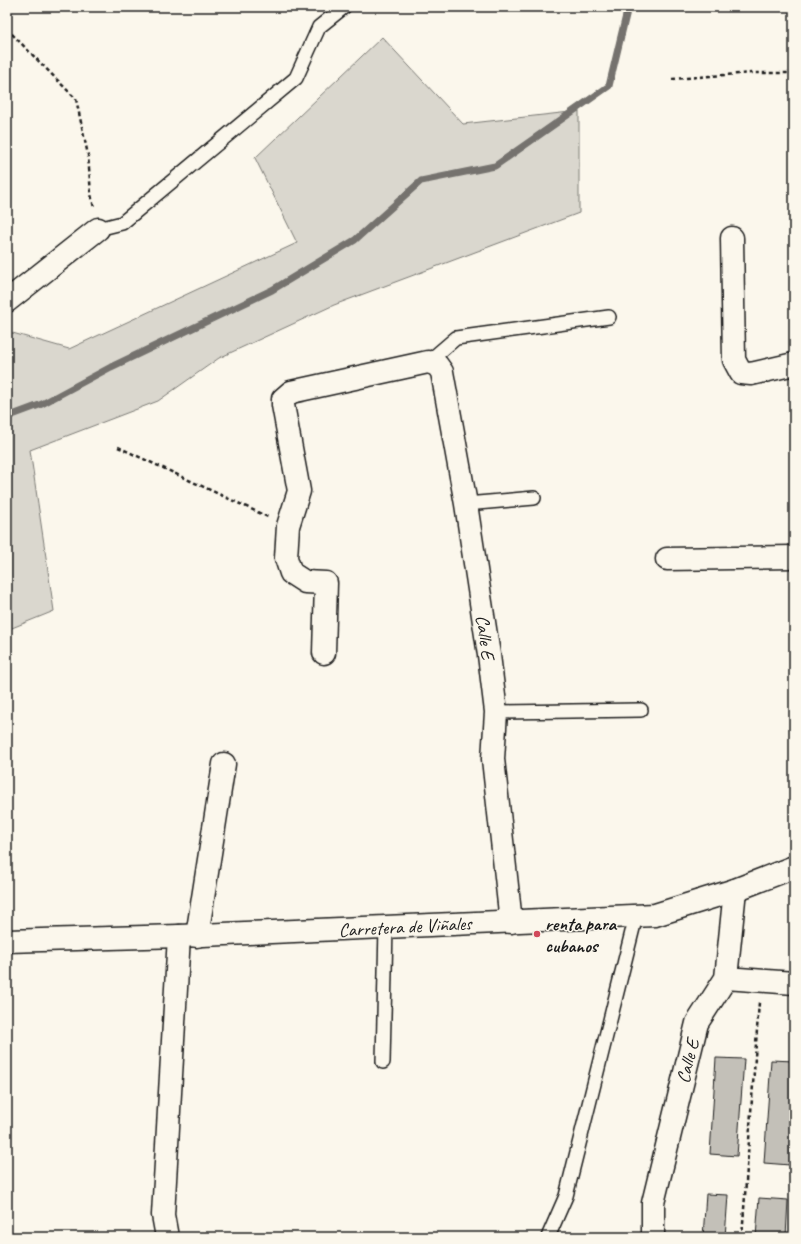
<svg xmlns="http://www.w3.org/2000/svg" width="801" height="1244" viewBox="0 0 801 1244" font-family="Caveat,sans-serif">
  <rect width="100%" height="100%" fill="#fbf7ec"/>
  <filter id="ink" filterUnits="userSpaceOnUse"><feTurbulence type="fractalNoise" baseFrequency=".025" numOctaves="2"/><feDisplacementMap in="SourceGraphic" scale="8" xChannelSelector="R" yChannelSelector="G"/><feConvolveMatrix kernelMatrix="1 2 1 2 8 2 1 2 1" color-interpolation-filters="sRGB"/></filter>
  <g filter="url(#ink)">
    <path fill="#dad7ce" stroke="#7b7a75" d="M382 37 463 124 579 111V213L334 305 219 358 158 401 30 450 54 611 7 630V334L9 332 69 349 297 243 255 158Z"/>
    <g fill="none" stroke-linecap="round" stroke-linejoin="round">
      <path stroke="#74726e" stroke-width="7" d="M7 417 42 404 111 367 272 290 355 240 421 181 495 166 609 86 628 7"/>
    </g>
    <path fill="#c3c0b8" stroke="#1c1c1c" d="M716 1058 744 1059 737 1156 710 1154Z
      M771 1060 794 1061V1093L790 1165 764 1163Z
      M706 1194 728 1195 725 1237H703Z
      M759 1198 788 1200 786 1237H756Z"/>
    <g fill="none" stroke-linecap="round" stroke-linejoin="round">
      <g stroke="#1c1c1c" stroke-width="16">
        <path id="lane" d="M98 229 122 223 296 78 319 27 344 7
          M428 362 456 338 609 317
          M466 504 534 498
          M496 712 641 710
          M383 1062 386 927
          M548 1237 566 1196 636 916"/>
      </g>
      <g stroke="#1c1c1c" stroke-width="25">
        <path id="street" d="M732 238 734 360 741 373 751 374 794 364
          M7 301 98 229
          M667 559 794 557
          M324 653 326 583 305 582 291 573 286 558 288 526 299 491 283 405V399L291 392 428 362 437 365 442 372 466 504 489 655 496 712 493 759 511 922
          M197 936 224 764
          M726 978 794 983
          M167 1237 163 1215 179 936
          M653 1237V1203L697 1023 726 978 735 890"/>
      </g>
      <g stroke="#1c1c1c" stroke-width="25">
        <path id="primary" d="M7 941 179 936 655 915 735 890 794 867"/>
      </g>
      <path stroke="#1c1c1c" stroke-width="2.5" stroke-dasharray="4 3" stroke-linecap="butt" d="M7 29 76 99 88 155 91 194 94 208
        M672 79 751 73H794
        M118 447 268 517
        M742 1237 759 1002"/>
      <use href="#lane" stroke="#fbf7ec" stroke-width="13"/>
      <use href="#street" stroke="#fbf7ec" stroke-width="22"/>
      <use href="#primary" stroke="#fbf7ec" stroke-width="22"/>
    </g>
  </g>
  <circle fill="#d1495b" stroke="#fbf7ec" stroke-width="1.5" cx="537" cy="934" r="4"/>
  <g text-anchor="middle" stroke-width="3" stroke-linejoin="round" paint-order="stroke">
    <g font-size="19" fill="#1c1c1c" stroke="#fbf7ec">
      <text transform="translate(486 637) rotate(82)" y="7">Calle E</text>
      <text transform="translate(405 926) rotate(-3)" y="7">Carretera de Viñales</text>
      <text transform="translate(687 1061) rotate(-76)" y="7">Calle E</text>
    </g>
    <g font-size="19" font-weight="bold" fill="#1c1c1c" stroke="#fbf7ec" text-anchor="start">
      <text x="545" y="930">renta para<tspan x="545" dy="22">cubanos</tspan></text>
    </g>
  </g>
  <rect width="801" height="1244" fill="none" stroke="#fbf7ec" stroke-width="24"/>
  <rect x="12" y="12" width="777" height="1220" fill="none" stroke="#1c1c1c" stroke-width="1.5" filter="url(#ink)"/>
</svg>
